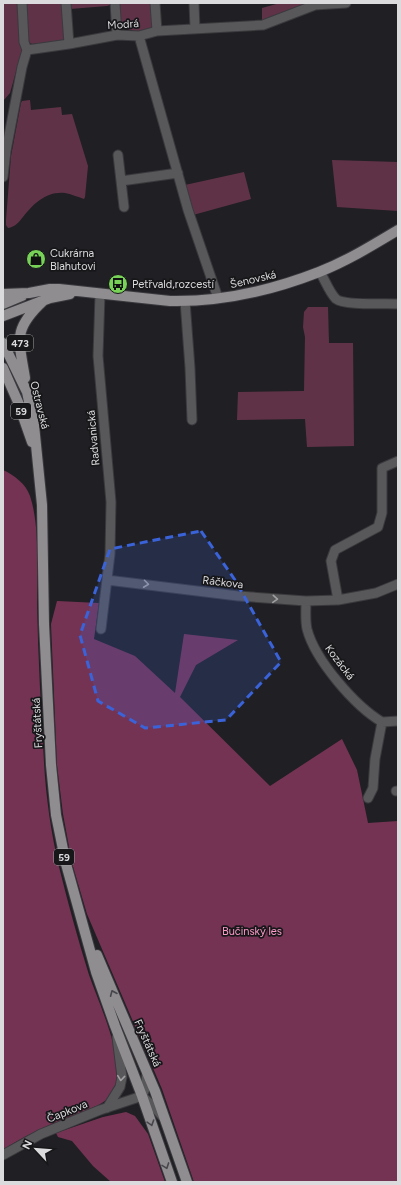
<svg xmlns="http://www.w3.org/2000/svg" width="401" height="1185" viewBox="0 0 401 1185" font-family="Figtree,sans-serif">
  <rect width="100%" height="100%" fill="#202024"/>
  <path fill="#603248" d="M3 3H20L22 50 10 93 3 101Z
    M24 3H65L64 41 32 44 27 41Z
    M69 3H110V5L107 6 70 9Z
    M117 3H154V31C142 32 123 33 118 19 116 15 117 8 117 3Z
    M280 3H306L307 5 262 24V8Z
    M30 100 31 110 61 107 62 115 72 114 88 166 85 197 84 199C78 197 71 194 65 193 47 191 34 203 23 217 19 222 15 227 8 228L6 225V220L11 156 21 103 22 101Z
    M332 160 398 162V211L337 207Z
    M244 172 251 199 193 215 185 185Z
    M308 307H328L329 343H353L354 446 307 447 305 419 237 420 238 392 304 391 305 337 303 327 304 312Z"/>
  <path fill="#753354" d="M3 470C14 475 26 484 30 496 40 526 37 572 37 604 38 657 41 710 44 763 46 798 51 833 59 867 68 903 78 940 89 975 98 1000 124 1059 117 1083 115 1088 112 1095 107 1099 97 1108 81 1112 69 1117 47 1126 23 1136 3 1150Z
    M57 601 99 603 94 639 135 656 175 693 184 634 238 640 196 665 180 697 270 786 342 739 357 770 368 823 398 821V1182H194L162 1089 87 914 72 863 63 814 57 765 51 624Z
    M126 1112 135 1116 148 1134 165 1182H111L93 1166 72 1141 58 1137 56 1133 103 1117Z"/>
  <g fill="none" stroke-linecap="round" stroke-linejoin="round">
    <g stroke="#3a3a3e" stroke-width="11">
      <path id="minor" d="M22 3 24 42 27 50
        M66 3 69 44
        M115 3 117 35
        M155 3 157 31
        M194 3 195 29
        M139 36 188 210 218 298
        M118 155 124 207
        M3 177 6 151 22 67 27 50 69 44 117 35 139 36 157 31 263 25 315 5 346 3
        M121 181 178 173
        M320 272C325 280 329 292 336 299 345 306 385 303 398 304
        M100 294 98 356 111 502 110 554 101 629
        M185 301 190 368 192 420
        M107 580 238 596 306 601 338 600 376 593 398 584
        M338 600 331 561 335 550 378 527 382 513V468L398 461
        M306 601C306 610 305 620 307 629 315 660 355 706 382 722L375 759 373 788 368 798
        M382 722 398 721
        M396 791H398
        M142 1096 153 1106 164 1118
        M107 1108 120 1087 122 1077 117 1037
        M3 1155 41 1134 100 1110 142 1096 145 1089 147 1073"/>
    </g>
    <g stroke="#3a3a3e" stroke-width="12">
      <path id="major" d="M3 294 29 293 50 289H59L170 301C220 302 273 290 319 272 347 261 373 245 398 230
        M3 304 22 296
        M3 316 50 298 70 294
        M3 343 27 392 34 425 42 505 44 624 51 765 56 815 66 864 96 972 115 1026 142 1096 172 1182
        M3 368 18 402 32 442
        M25 378C19 340 12 330 43 301
        M97 955 155 1091 187 1182"/>
    </g>
    <use href="#minor" stroke="#585759" stroke-width="9"/>
    <use href="#major" stroke="#908d91" stroke-width="10"/>
  </g>
  <defs><path id="oneway-chevron" d="M-2-3.5L2.5 0L-2 3.5" fill="none" stroke-width="1.6" stroke-linecap="round" stroke-linejoin="round"/></defs>
  <g stroke="#a09fa2">
    <use href="#oneway-chevron" transform="translate(146 584) rotate(7)"/>
    <use href="#oneway-chevron" transform="translate(275 599) rotate(4)"/>
    <use href="#oneway-chevron" transform="translate(121 1078) rotate(96)"/>
  </g>
  <g stroke="#47464a">
    <use href="#oneway-chevron" transform="translate(113 993) rotate(-113)"/>
    <use href="#oneway-chevron" transform="translate(151 1123) rotate(72)"/>
    <use href="#oneway-chevron" transform="translate(166 1166) rotate(70)"/>
  </g>
  <path fill="#3a63d9" fill-opacity="0.2" stroke="#3a63d9" stroke-width="3" stroke-dasharray="8 5" stroke-linejoin="round" d="M201 531 235 580 281 662 226 720 145 728 98 701 80 635 110 549Z"/>
  <defs>
    <g id="shop-disc" transform="scale(1)"><circle r="9.5" fill="#78d258" stroke="#17171a"/><path d="M-5-2.5h2.3a2.7 3.5 0 0 1 5.4 0H5L5.5 6h-11ZM-1.5-2.5h3a1.5 2.3 0 0 0-3 0Z" fill="#111"/></g>
    <g id="bus-disc" transform="scale(1)"><circle r="9.5" fill="#78d258" stroke="#17171a"/><path d="M-5-6H5V4H4V6H2V4H-2V6H-4V4H-5ZM-3.5-4V0h7V-4ZM-3.5 1.2v1.5H-2V1.2ZM2 1.2v1.5H3.5V1.2Z" fill="#111"/></g>
  </defs>
  <g fill-rule="evenodd">
    <use href="#shop-disc" x="36" y="259"/>
    <use href="#bus-disc" x="118" y="284"/>
  </g>
  <g text-anchor="middle" stroke-width="3.5" stroke-linejoin="round" paint-order="stroke">
    <g fill="#17171a" stroke="#a0a0a2" stroke-width="1">
      <rect x="7" y="335" width="26" height="16" rx="3"/>
      <rect x="11" y="403" width="20" height="16" rx="3"/>
      <rect x="54" y="849" width="20" height="16" rx="3"/>
    </g>
    <g font-size="10" font-weight="bold" fill="#dbdadd">
      <text x="20" y="347">473</text>
      <text x="21" y="415">59</text>
      <text x="64" y="861">59</text>
    </g>
    <g font-size="11" fill="#dbdadd" stroke="#17171a">
      <text transform="translate(123 24) rotate(-4)" y="4">Modrá</text>
      <text transform="translate(253 279) rotate(-13)" y="4">Šenovská</text>
      <text transform="translate(40 405) rotate(76)" y="4">Ostravská</text>
      <text transform="translate(93 438) rotate(-95)" y="4">Radvanická</text>
      <text transform="translate(223 582) rotate(7)" y="4">Ráčkova</text>
      <text transform="translate(340 662) rotate(53)" y="4">Kozácká</text>
      <text transform="translate(37 723) rotate(-93)" y="4">Fryštátská</text>
      <text transform="translate(148 1043) rotate(66)" y="4">Fryštátská</text>
      <text transform="translate(67 1111) rotate(-22)" y="4">Čapkova</text>
    </g>
    <g font-size="11" fill="#dbdadd" stroke="#17171a" text-anchor="start">
      <text x="50" y="257">Cukrárna<tspan x="50" dy="13">Blahutovi</tspan></text>
      <text x="132" y="288">Petřvald,rozcestí</text>
    </g>
    <g font-size="11" fill="#fd9ac8" stroke="#17171a">
      <text x="252" y="935">Bučinský les</text>
    </g>
  </g>
  <rect width="401" height="1185" fill="none" stroke="#dbdadd" stroke-width="8"/>
  <g transform="translate(36 1149) rotate(296)" stroke="#17171a" stroke-width="3" paint-order="stroke">
  <path d="M0-3L7 15L0 10L-7 15Z" fill="#dbdadd"/>
  <text y="-6" font-size="11" font-weight="bold" text-anchor="middle" fill="#dbdadd">N</text>
  </g>
</svg>
